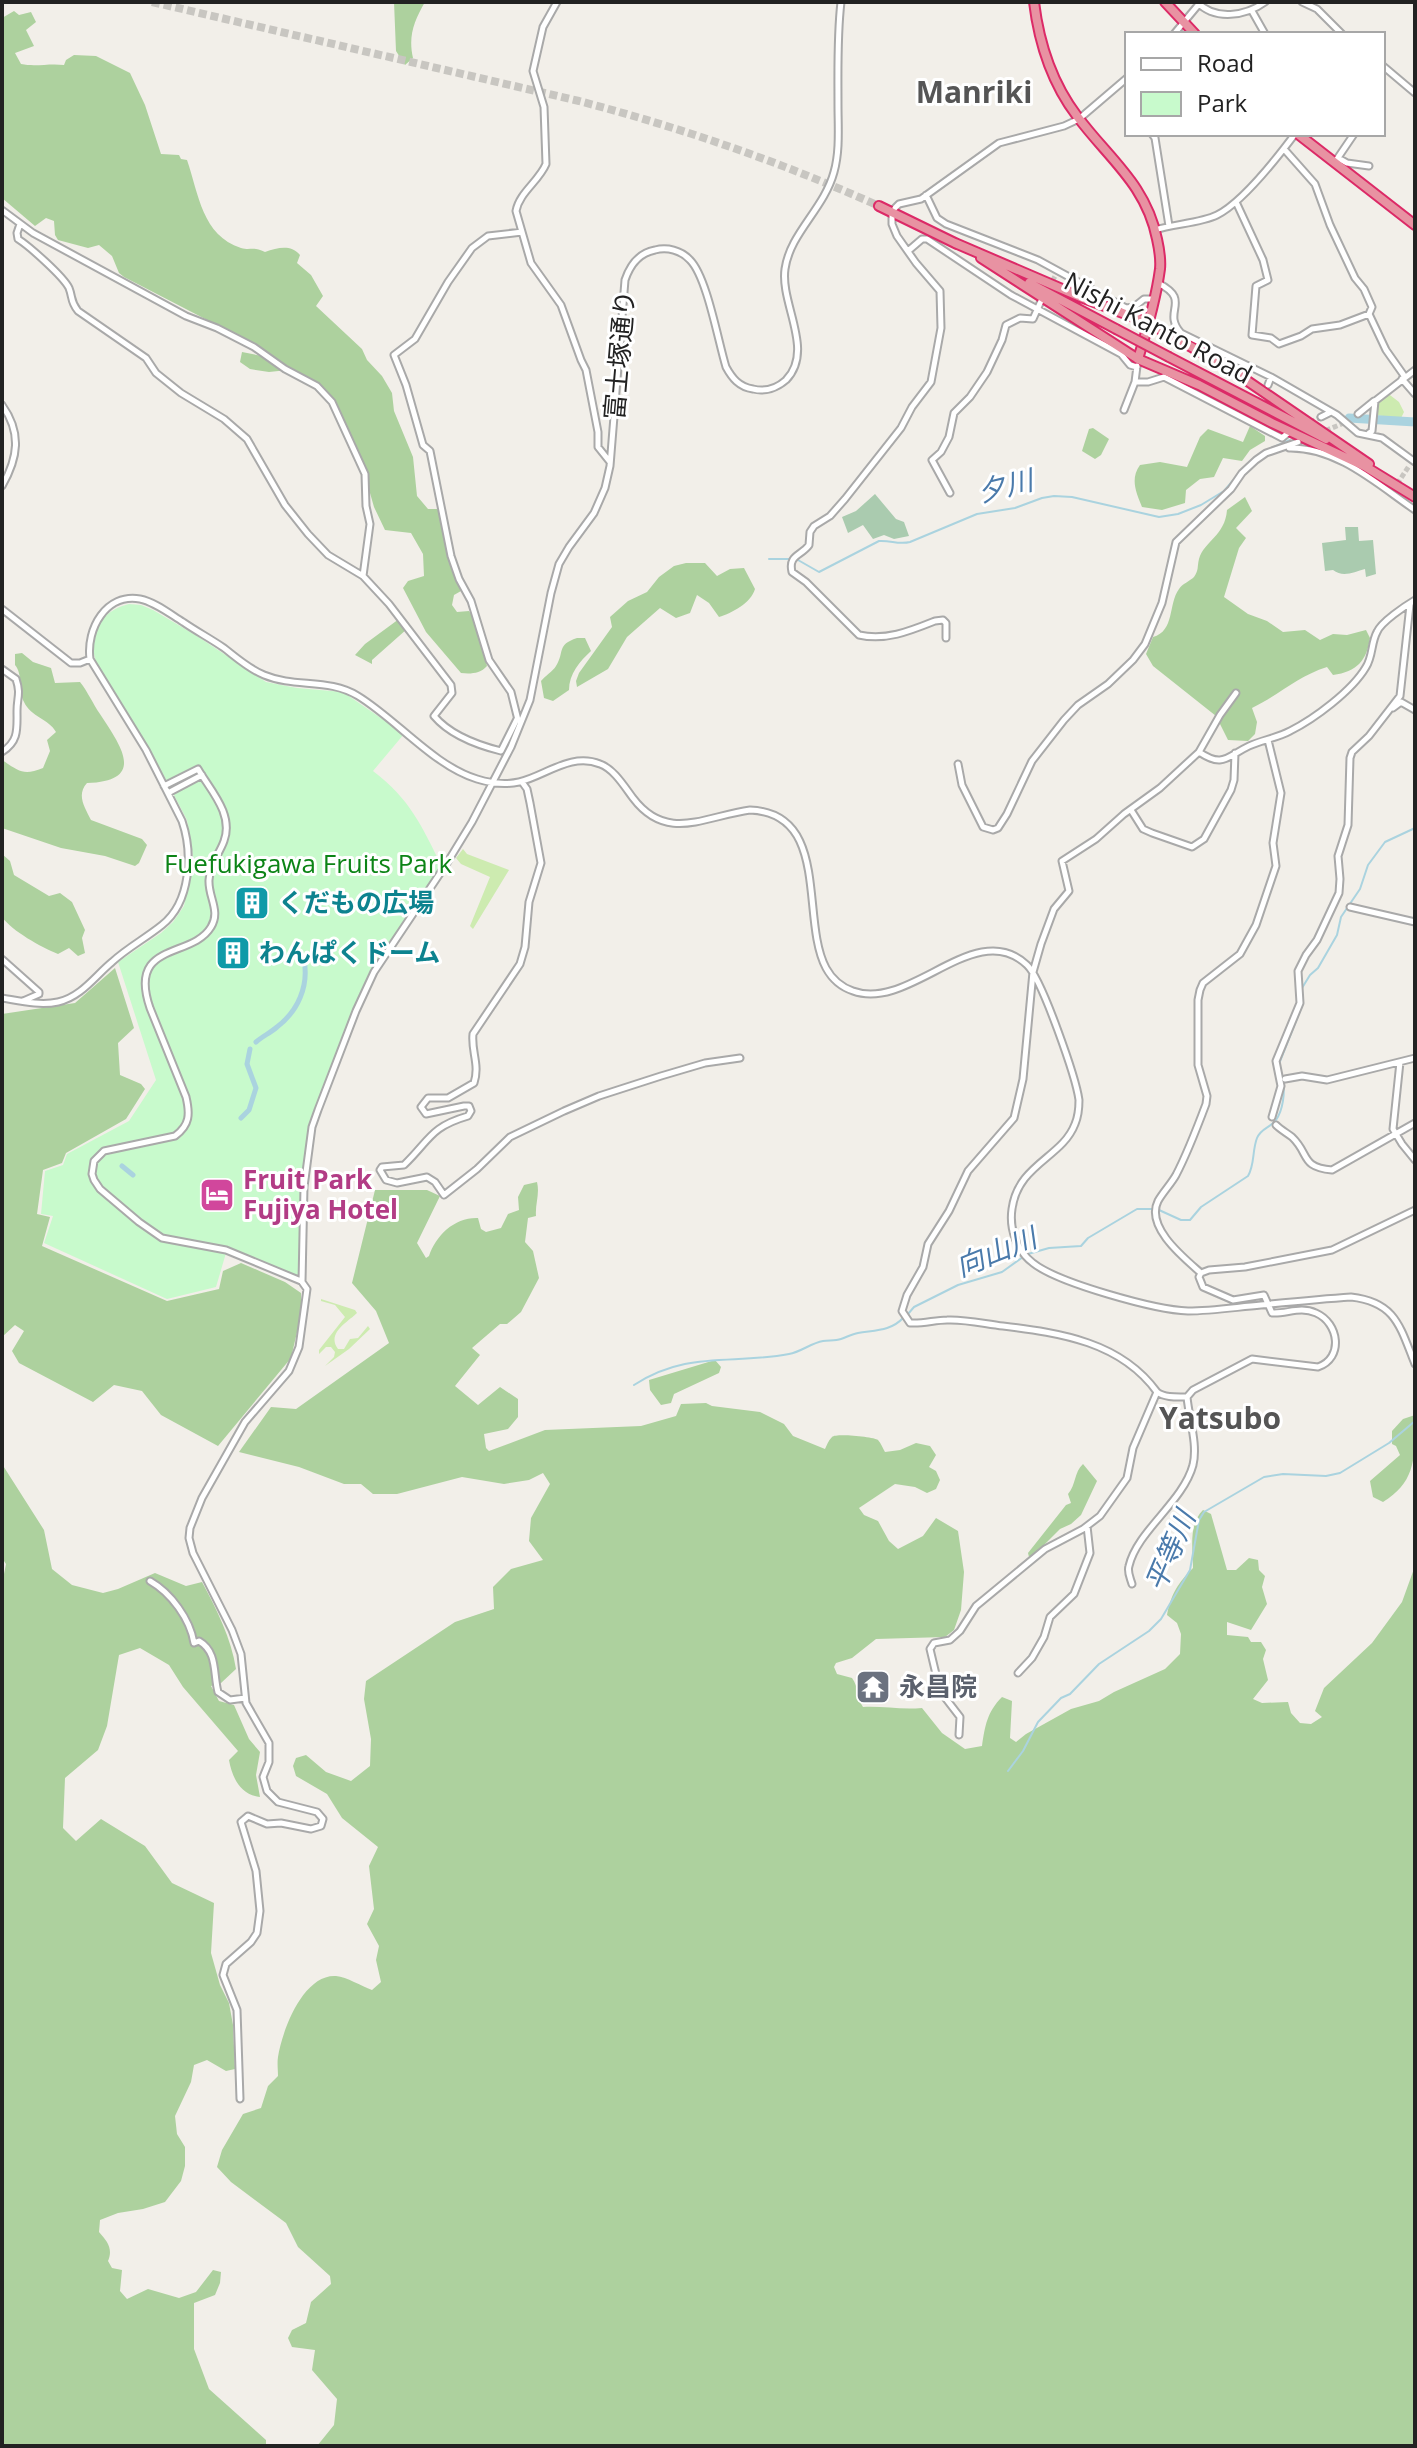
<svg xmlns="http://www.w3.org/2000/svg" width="1417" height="2448" viewBox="0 0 1417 2448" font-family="'Open Sans','Noto Sans JP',sans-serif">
  <rect width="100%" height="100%" fill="#f2efe9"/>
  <path fill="#cdebb0" d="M1386 392 1399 402 1404 412 1401 418 1374 415 1375 401Z
    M463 849 467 854 509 870 473 929 470 926 490 877 461 864 456 858Z
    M321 1299 355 1310 357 1313C348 1322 326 1333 338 1349H344L350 1339 358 1338 368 1326 370 1329 349 1349 325 1366 334 1357 335 1352 331 1347H326L319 1354V1350L345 1317 335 1305 321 1301Z"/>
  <path fill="#add19e" d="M394 2H425C414 21 408 36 413 58L405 65 396 51Z
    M14 11 19 15 31 12 36 22 26 30 34 46 15 53 21 64C36 67 49 63 64 65L66 60 74 55 96 56 130 73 145 105 161 154 179 155 181 159 187 160C199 195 202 235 241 248 251 251 252 246 265 252 278 248 290 244 300 255L297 263 311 275 323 296 316 306 362 349 367 360 382 376 392 393 394 411 413 457 417 496 428 509H437L440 512 452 567 461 591 454 595 452 605 457 612 469 611 474 619 487 666C480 674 470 674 461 673L426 632 403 588 408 581 424 576 423 554 411 533 385 530 374 507 368 486 328 396 313 381 288 370 269 372 250 369 240 362 242 352 262 356 263 349 124 277 119 273 112 256 99 245 88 248 58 240 55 235 54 221 46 218 35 226 2 198V18Z
    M1250 426 1265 436V441L1250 450 1242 461 1223 458 1214 477 1200 479 1186 490 1185 503 1162 510 1142 507C1136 492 1130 479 1140 465L1160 462 1187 467 1200 437 1208 429 1243 442Z
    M1093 428 1109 439 1101 455 1095 459 1082 451 1089 429Z
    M1245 497 1252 511 1236 528 1246 538 1239 548 1224 597 1248 614 1267 621 1283 632 1305 630 1320 640 1333 634 1347 635 1366 630 1370 638C1367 660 1357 672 1333 675L1327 667C1298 676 1279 695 1252 708L1257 722 1255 734 1248 741 1228 740 1216 716 1153 666 1146 654 1153 637C1175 631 1168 604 1179 589 1182 584 1190 581 1194 577 1199 570 1197 567 1199 559 1204 541 1225 536 1227 510Z
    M686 563H705L717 576 730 569 744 568 755 589C751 603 732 613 719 617L709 603 697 595 690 613 676 618 660 608 627 637 608 669 577 687 576 681 579 673 612 627 610 617 628 601 647 592 659 577 674 566Z
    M399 619 407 629 372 660V664L355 655 365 644Z
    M577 638H585L591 651C580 661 569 674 569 690L553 701 544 698 541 681C545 676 553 671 556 666 565 652 556 645 577 638Z
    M22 653 33 662 51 668 55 683 80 682C88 692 93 704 100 714 121 746 147 781 87 783 76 795 85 808 91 820L142 839 147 845 139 863 135 866 105 856 61 848 2 828V760C19 771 23 776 43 768L50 751 47 740 56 732C49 719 31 717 24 702 18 691 23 674 15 665V654Z
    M2 854 10 861 14 875 49 896 60 893 72 902 85 930 82 938 85 953 78 956 69 948 58 954C41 947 12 931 2 917Z
    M115 968 134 1028 118 1043 120 1075 141 1084 145 1089 126 1119 66 1153 62 1163 43 1170 37 1214 50 1217 42 1246 167 1301 219 1289 223 1271 241 1263 285 1282 301 1293V1315L291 1358 218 1446 161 1415 142 1391 114 1385 93 1402 19 1363 12 1351 24 1331 15 1325 2 1337V1014L75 1003Z
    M537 1182C540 1194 535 1204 536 1216L528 1218 525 1242 533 1251 539 1278 521 1312 507 1324H500L472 1348 480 1355 455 1386 478 1405 500 1387 518 1399V1417L508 1429 484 1434 486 1448 489 1451 545 1430 641 1426 676 1416 681 1404 706 1403 712 1406 760 1412 784 1424 793 1436 825 1449C827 1445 828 1441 832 1437 836 1433 874 1437 878 1440 881 1443 883 1449 885 1452L900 1450 916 1443 930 1446 936 1455 929 1467 936 1471 940 1480 936 1489 927 1493 915 1487 895 1484 859 1508 864 1515 878 1521 889 1541 898 1549 923 1536 936 1518 958 1531 964 1572 961 1610 954 1630 945 1637 876 1639 852 1658 836 1663 834 1667 837 1674 852 1678C859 1687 856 1697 863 1707 883 1706 901 1710 922 1708L942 1733 965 1749 982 1746C985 1726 987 1712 1002 1697L1012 1701 1010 1738 1016 1742 1026 1734 1071 1709 1099 1701 1114 1692 1165 1669 1180 1654 1181 1634 1177 1623 1167 1615C1171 1594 1178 1583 1193 1568 1193 1549 1188 1525 1203 1510L1211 1514 1227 1570H1236L1249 1558 1258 1560 1259 1570 1265 1576 1262 1587 1267 1604 1251 1630 1227 1622V1635L1248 1637 1251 1642H1261L1266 1650 1263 1659 1268 1680 1253 1699 1262 1703 1288 1702 1291 1713 1300 1723 1311 1724 1322 1717 1315 1711 1324 1688 1372 1643 1402 1602 1415 1566V2446H317L334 2425 337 2399 312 2370 315 2350 292 2347 288 2338 292 2330 306 2323 311 2302 331 2284 330 2276 298 2247 286 2223 231 2182 217 2167 222 2150 243 2114 261 2108 268 2086 278 2076C278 2070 277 2063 278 2057 282 2031 303 1974 336 1976 347 1977 361 1986 372 1990L381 1982 376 1960 379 1946 367 1924 374 1909 369 1866 378 1847 342 1818 327 1794 296 1776 293 1766 296 1758 306 1755 326 1772 351 1781 370 1766 371 1739 364 1699 366 1681 455 1622 494 1609 493 1587 511 1569 543 1560 529 1541 531 1518 550 1484 543 1473 529 1480 504 1484 462 1477 397 1494H373L361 1484H344L299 1467 239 1452 271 1407 296 1409 389 1343 376 1311 352 1283 375 1190H427L440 1196 417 1243 426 1258 429 1256C436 1235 455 1217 478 1218L481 1229 486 1232 501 1228 508 1214 519 1210 518 1197 524 1185Z
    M715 1360 721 1367 719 1373 674 1394 671 1403 661 1405 650 1390 649 1380Z
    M1415 1415C1415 1456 1417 1481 1383 1502L1373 1497 1370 1481 1400 1455 1396 1446 1392 1444V1431L1403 1419Z
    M2 1464 44 1530 52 1569 72 1585 103 1593 118 1589 155 1573 186 1586 202 1582C217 1610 231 1638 236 1669L221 1683 211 1686 219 1701 234 1705 249 1739 260 1752 256 1775 260 1797C240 1795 232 1777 229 1760L238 1751 183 1687 169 1665 140 1648 119 1655 107 1726 98 1750 65 1778 63 1828 76 1841 101 1819 145 1846 172 1883 214 1903 211 1953 220 1985 229 2003 233 2025 235 2069 226 2071 207 2060 194 2065 191 2082 175 2116 177 2134 185 2147V2166L181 2181 165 2202 143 2209 118 2213 100 2220 99 2232C108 2242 113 2249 108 2261L112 2268 122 2270 120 2291 127 2299 148 2289 179 2298 196 2292 213 2270 221 2272 220 2283 215 2295 194 2303V2349L209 2389 266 2440V2446H2V1584L6 1564 2 1558Z
    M1083 1464 1097 1481 1081 1515 1071 1524 1060 1529 1034 1555 1029 1557 1028 1553 1066 1505 1071 1503 1068 1494C1076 1485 1074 1472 1083 1464Z"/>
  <path fill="#aacbaf" d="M875 494 896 519 904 522 909 536 894 539 884 535 873 539 863 525 848 533 842 517 856 511Z
    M1345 527H1358L1359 541 1373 540 1376 574 1366 577 1365 569C1354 572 1343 578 1333 570L1325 571 1322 543 1346 540Z"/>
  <path fill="#c8facc" d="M129 604 141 605 153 610 197 636 266 682 297 688 343 692 404 734 373 771C410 799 422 826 442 867L377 963 362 991 318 1101 310 1124 301 1197 302 1279 296 1282 235 1254 226 1253 216 1287 167 1299 44 1243 53 1216 41 1214 45 1171 63 1165 67 1154 129 1121 156 1080 118 962 161 933 173 922 184 906 193 856 187 820 153 755 96 662C87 634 100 611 129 604Z"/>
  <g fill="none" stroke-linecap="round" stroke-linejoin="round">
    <path stroke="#aad3df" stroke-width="2" d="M1246 467 1262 452 1290 440
      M769 559H791
      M798 560 819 572 879 541C891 540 898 545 910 542L977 514 1015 508 1042 498 1054 496 1072 497 1159 517 1178 514 1201 505 1224 491 1236 477
      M1279 1064 1302 1006V988L1310 975 1318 968 1337 935 1341 917 1360 889 1368 865 1385 842 1415 828
      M1159 1210 1181 1220H1190L1201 1207 1248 1176C1255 1164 1252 1151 1257 1138 1261 1128 1270 1128 1276 1120 1283 1110 1285 1093 1283 1082
      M1028 1254 1049 1248 1081 1246 1088 1238 1137 1209H1153
      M908 1314 914 1307 958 1285 1002 1272 1023 1257
      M634 1385C687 1350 733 1365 789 1354 801 1352 811 1343 823 1341 829 1340 835 1341 841 1339 847 1337 852 1334 858 1333 875 1330 891 1331 903 1318
      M1008 1771 1023 1751 1038 1722 1061 1698 1070 1694 1099 1664 1149 1631 1161 1619 1190 1570 1199 1520 1204 1512 1264 1477 1283 1474 1326 1476 1340 1473 1389 1443 1415 1421"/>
    <path stroke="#aad3df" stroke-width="5" d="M256 1042C263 1036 270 1033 277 1027 298 1011 309 986 304 960
      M241 1118 249 1110 256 1088 247 1064 250 1049
      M122 1166 133 1175"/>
    <path stroke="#aad3df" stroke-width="9" d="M1349 418 1415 422"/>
    <path stroke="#c8c6c1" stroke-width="5" stroke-dasharray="5 2.5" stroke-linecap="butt" d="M1045 294 1058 271
      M1250 415 1268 385
      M1290 432 1321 417
      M1305 439 1344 423
      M1393 490 1409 466"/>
    <path stroke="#c8c6c1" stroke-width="8" stroke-dasharray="8 4" stroke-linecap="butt" d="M152 2 579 101C682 128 781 162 879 206"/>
    <g stroke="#a9a9a9" stroke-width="9">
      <path id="minor" d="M557 2 543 27 533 71 544 107 546 164C539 181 519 193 516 211L531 263 561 305 581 360 586 370 598 432V447L610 462
        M1197 2C1215 21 1246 16 1265 2
        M1302 2 1317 9 1342 34
        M1252 11 1265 34
        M1174 34 1199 4
        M1383 66 1415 93
        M1152 134 1155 138 1169 226
        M1284 149 1315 184 1330 225 1355 278 1364 289 1372 307 1369 314 1386 350 1405 377
        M1338 158 1347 163 1369 166
        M1335 162 1354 134
        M926 195 937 218 946 224 1038 260 1126 308 1134 307 1144 299H1153
        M1236 202 1263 260 1268 280 1256 286 1252 335 1271 338 1279 344 1301 336 1312 329 1340 325 1369 314
        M895 208 899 204 921 199 999 143 1064 126 1079 119 1127 78
        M2 210 33 233 186 316 217 328 254 347 285 369 317 386 332 402 365 474 366 506 370 524 363 576
        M892 215V224L897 236 916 263 940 291 941 328 931 382 912 407 901 428 845 499 830 516 814 526 810 532 809 545C801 556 788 555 792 572L806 582 859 635C886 641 910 631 935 621L943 620 946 623V638
        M20 224 17 233 18 239C29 246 63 276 69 288 73 298 70 301 78 311L146 358 156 373 181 393 224 419 247 439 285 505 308 534 328 555 363 576 389 604 451 685 452 693 434 716C450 735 477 745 501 751L517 719
        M1155 230C1173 224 1201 223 1217 215 1243 202 1277 158 1295 134
        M908 251 922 239H927L1011 295 1121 354 1130 365 1137 367
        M1158 283C1193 301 1161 311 1181 333L1271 377 1337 415 1358 433 1382 438 1415 462
        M1402 379 1415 394
        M1135 382H1148L1164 377 1282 438 1288 433
        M1268 385 1271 377
        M2 405C22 433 18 458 2 486
        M1124 410 1135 382 1137 366
        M1358 414 1374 401
        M1321 417 1331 412
        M1369 433 1372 431 1375 401 1415 370
        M1289 448C1337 447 1377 484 1415 510
        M950 493 932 460 941 452 949 437 954 413 970 397 987 372 1002 340 1006 325 1020 318 1033 319 1041 301
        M2 609 71 663H80L90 659
        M2 669 16 679C21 694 17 697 17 711 17 729 19 741 2 752
        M1393 708 1401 702 1415 710
        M518 720 511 692 489 660 471 601 459 579 451 556 430 451 423 445 406 385 394 355 415 339 448 282 472 248 488 236 522 232
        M1268 740 1281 793 1273 843 1276 866 1256 925 1240 954 1203 983 1200 990 1198 1000V1065L1207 1096 1206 1104C1197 1128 1188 1152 1176 1175 1171 1184 1163 1192 1158 1201 1145 1227 1184 1258 1201 1273L1199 1277 1203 1287 1233 1300 1264 1295 1272 1313C1287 1314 1300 1306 1316 1313 1339 1323 1344 1358 1318 1367L1252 1359 1193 1390 1187 1397C1177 1397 1165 1398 1157 1392 1121 1342 1061 1333 1003 1326 985 1324 965 1319 947 1320 935 1320 923 1324 910 1323L902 1311 907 1295 923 1267 928 1244 949 1211 968 1171 1014 1118 1023 1079 1033 972 1041 944 1054 909 1069 891 1062 861 1096 839 1124 814 1160 788 1199 752C1223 768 1226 757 1249 746 1262 740 1277 738 1290 731 1314 719 1352 691 1366 667 1373 656 1371 643 1377 632 1381 622 1405 606 1415 600
        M1199 752 1220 715 1236 693
        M958 764 962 785 983 827 993 830 998 828 1007 814 1032 761 1064 720 1078 705 1108 684 1133 660 1145 644 1162 603 1176 542 1231 489 1242 473 1256 460 1266 453 1298 442
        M522 782 527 789 530 803 541 863 529 902 525 947 520 964 473 1034C471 1052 480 1064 474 1083L448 1098H428L421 1107 426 1114 464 1106H469L471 1111 468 1116C430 1127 430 1140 404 1165L382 1167 380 1170 386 1180 397 1183 427 1177 435 1182 444 1195 477 1169 510 1137 564 1111 599 1096 661 1076 705 1063 740 1058
        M164 786 198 769C210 790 234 814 224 841 219 855 210 863 209 880 208 897 221 911 211 927 192 959 127 941 150 1008L186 1097C190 1114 190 1125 175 1136L104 1151 94 1161 92 1174 94 1180 100 1189 139 1222 162 1238 226 1250 301 1281
        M168 793 202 775
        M1131 810 1143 829 1152 833 1192 847 1204 839 1231 790 1234 780 1235 753
        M1350 907 1415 922
        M2 959 39 992V994L23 1001
        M2 998C20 1001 40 1006 58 1002 81 997 95 976 112 962 127 948 146 938 162 925 191 902 193 853 182 821L146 750 90 659C86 629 106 593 140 599 155 602 170 614 183 622 196 631 211 639 224 648 237 658 249 669 264 675 295 688 329 678 358 696 396 719 434 766 477 779 490 783 505 785 519 782 545 776 571 752 600 764 614 769 624 786 633 798 667 843 705 816 750 810 831 813 800 919 826 968 832 979 841 987 853 991 910 1012 976 916 1027 965 1042 979 1076 1078 1079 1100 1079 1107 1078 1117 1075 1124 1062 1158 1018 1164 1012 1209 1009 1229 1017 1251 1033 1263 1058 1283 1156 1310 1188 1311 1212 1311 1237 1307 1261 1305 1291 1302 1321 1299 1351 1297 1396 1302 1400 1327 1415 1364
        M1400 1062 1393 1129 1402 1144 1415 1160
        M1285 1079 1302 1076 1327 1080 1415 1058
        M1272 1117 1281 1086 1276 1061 1300 1003 1298 971 1306 955 1317 940 1339 893 1340 879 1338 856 1348 825 1350 758 1352 752 1369 736 1400 696 1410 605
        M1276 1125C1281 1130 1287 1133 1292 1137 1310 1154 1300 1167 1332 1170L1415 1123
        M1201 1273 1209 1270 1245 1267 1332 1250 1415 1210
        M150 1581C171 1593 190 1619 194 1643L199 1641C218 1652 213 1674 218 1692L230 1700 245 1698
        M1132 1584C1130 1577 1127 1572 1129 1566 1137 1531 1183 1502 1193 1465 1198 1444 1189 1419 1187 1397
        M1018 1673 1032 1658 1044 1637 1050 1617 1074 1594 1090 1553 1087 1526
        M959 1735 960 1717 940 1691 930 1649 934 1643 950 1640 960 1631 976 1606 1045 1549 1083 1529 1100 1516 1127 1478 1133 1448 1157 1392
        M240 2099 237 2010 223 1975 226 1964 251 1942 257 1933 260 1911 256 1871 241 1822 248 1816 267 1824 281 1823 311 1829 321 1826 323 1819 317 1812 278 1802 267 1791 263 1777 269 1762V1743L246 1703 241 1654 232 1630 193 1553 189 1538 190 1528 202 1498 245 1422 289 1371 299 1347 307 1289 302 1282 304 1187 312 1127 318 1110 356 1011 374 972 447 863 472 822 511 747 530 700 551 593 559 564 569 547 594 513 605 488 610 466 625 280C630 265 639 253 655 250 667 247 681 250 690 260 707 277 718 341 726 367 732 378 739 387 753 389 765 392 777 388 786 380 815 350 780 304 785 269 790 233 824 209 834 172 840 151 838 127 838 105 838 71 837 36 841 2"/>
    </g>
    <g stroke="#dc2a67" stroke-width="12">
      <path id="highway" d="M1034 2C1039 43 1052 83 1077 116 1108 158 1146 184 1157 239 1159 248 1161 259 1160 269 1156 299 1147 330 1138 359
        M1165 2 1195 34
        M1298 134 1415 225
        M879 206 957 244
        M955 243 1083 298 1149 323 1227 367 1369 464
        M981 258 1138 359 1199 385 1272 423 1366 467 1415 497
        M1029 283 1116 329
        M1169 357 1326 439"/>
    </g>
    <use href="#minor" stroke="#fff" stroke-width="5"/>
    <use href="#highway" stroke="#e892a2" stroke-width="8"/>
    <g stroke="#dc2a67" stroke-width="12" stroke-linecap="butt">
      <path id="highway-bridge" d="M1116 329 1169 357"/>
    </g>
    <use href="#highway-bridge" stroke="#e892a2" stroke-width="8"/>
  </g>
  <defs>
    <g id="building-square" transform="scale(1.8)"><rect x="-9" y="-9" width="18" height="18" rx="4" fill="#0f9aa8" stroke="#fff"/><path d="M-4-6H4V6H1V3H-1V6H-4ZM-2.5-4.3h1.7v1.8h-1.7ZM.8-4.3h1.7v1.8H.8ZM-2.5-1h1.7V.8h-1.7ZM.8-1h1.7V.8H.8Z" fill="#fff"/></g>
    <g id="hotel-square" transform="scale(1.8)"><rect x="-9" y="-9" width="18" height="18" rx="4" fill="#d1479c" stroke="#fff"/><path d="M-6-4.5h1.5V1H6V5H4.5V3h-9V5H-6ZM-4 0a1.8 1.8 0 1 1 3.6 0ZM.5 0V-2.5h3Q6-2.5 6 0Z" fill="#fff"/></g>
    <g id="temple-square" transform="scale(1.8)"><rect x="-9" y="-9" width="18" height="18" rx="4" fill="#6b7280" stroke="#fff"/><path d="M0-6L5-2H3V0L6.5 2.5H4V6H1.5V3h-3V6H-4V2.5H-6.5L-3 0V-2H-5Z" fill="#fff"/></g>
  </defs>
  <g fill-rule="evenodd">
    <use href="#building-square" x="252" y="903"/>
    <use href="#building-square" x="233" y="953"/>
    <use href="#hotel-square" x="217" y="1195"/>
    <use href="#temple-square" x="873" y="1687"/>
  </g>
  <g text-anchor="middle" stroke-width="6" stroke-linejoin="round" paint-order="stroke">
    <g font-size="26" fill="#222" stroke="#fff">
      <text transform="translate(1158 328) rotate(28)" y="9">Nishi Kanto Road</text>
      <text transform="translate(620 355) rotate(-85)" y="9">富士塚通り</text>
    </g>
    <g font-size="26" fill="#0c8416" stroke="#fff">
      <text x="308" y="873">Fuefukigawa Fruits Park</text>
    </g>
    <g font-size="26" font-weight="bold" fill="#0d838f" stroke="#fff" text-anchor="start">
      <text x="278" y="912">くだもの広場</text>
      <text x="259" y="962">わんぱくドーム</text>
    </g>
    <g font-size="26" font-weight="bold" fill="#b23c85" stroke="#fff" text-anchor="start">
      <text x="243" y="1189">Fruit Park<tspan x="243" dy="30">Fujiya Hotel</tspan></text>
    </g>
    <g font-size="26" font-weight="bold" fill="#5b616d" stroke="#fff" text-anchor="start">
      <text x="899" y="1696">永昌院</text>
    </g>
    <g font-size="28" font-style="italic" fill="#4a7aab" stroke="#fff">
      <text transform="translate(1005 486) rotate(-14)" y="10">夕川</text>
      <text transform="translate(996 1252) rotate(-22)" y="10">向山川</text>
      <text transform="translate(1170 1551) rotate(-67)" y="10">平等川</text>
    </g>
    <g font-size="30" font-weight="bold" fill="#555" stroke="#fff">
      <text x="974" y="103">Manriki</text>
      <text x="1220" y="1429">Yatsubo</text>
    </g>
  </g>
  <rect width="1417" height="2448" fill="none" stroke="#222222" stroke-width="8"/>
  <rect x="1125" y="32" width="260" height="104" fill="#ffffff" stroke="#a7a7a7" stroke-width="2"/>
  <rect x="1141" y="58" width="40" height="12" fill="#ffffff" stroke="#a7a7a7" stroke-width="2"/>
  <text x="1197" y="72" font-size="24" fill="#222222">Road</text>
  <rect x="1141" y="92" width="40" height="24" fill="#c8facc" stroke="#a7a7a7" stroke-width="2"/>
  <text x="1197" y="112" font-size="24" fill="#222222">Park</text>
</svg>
